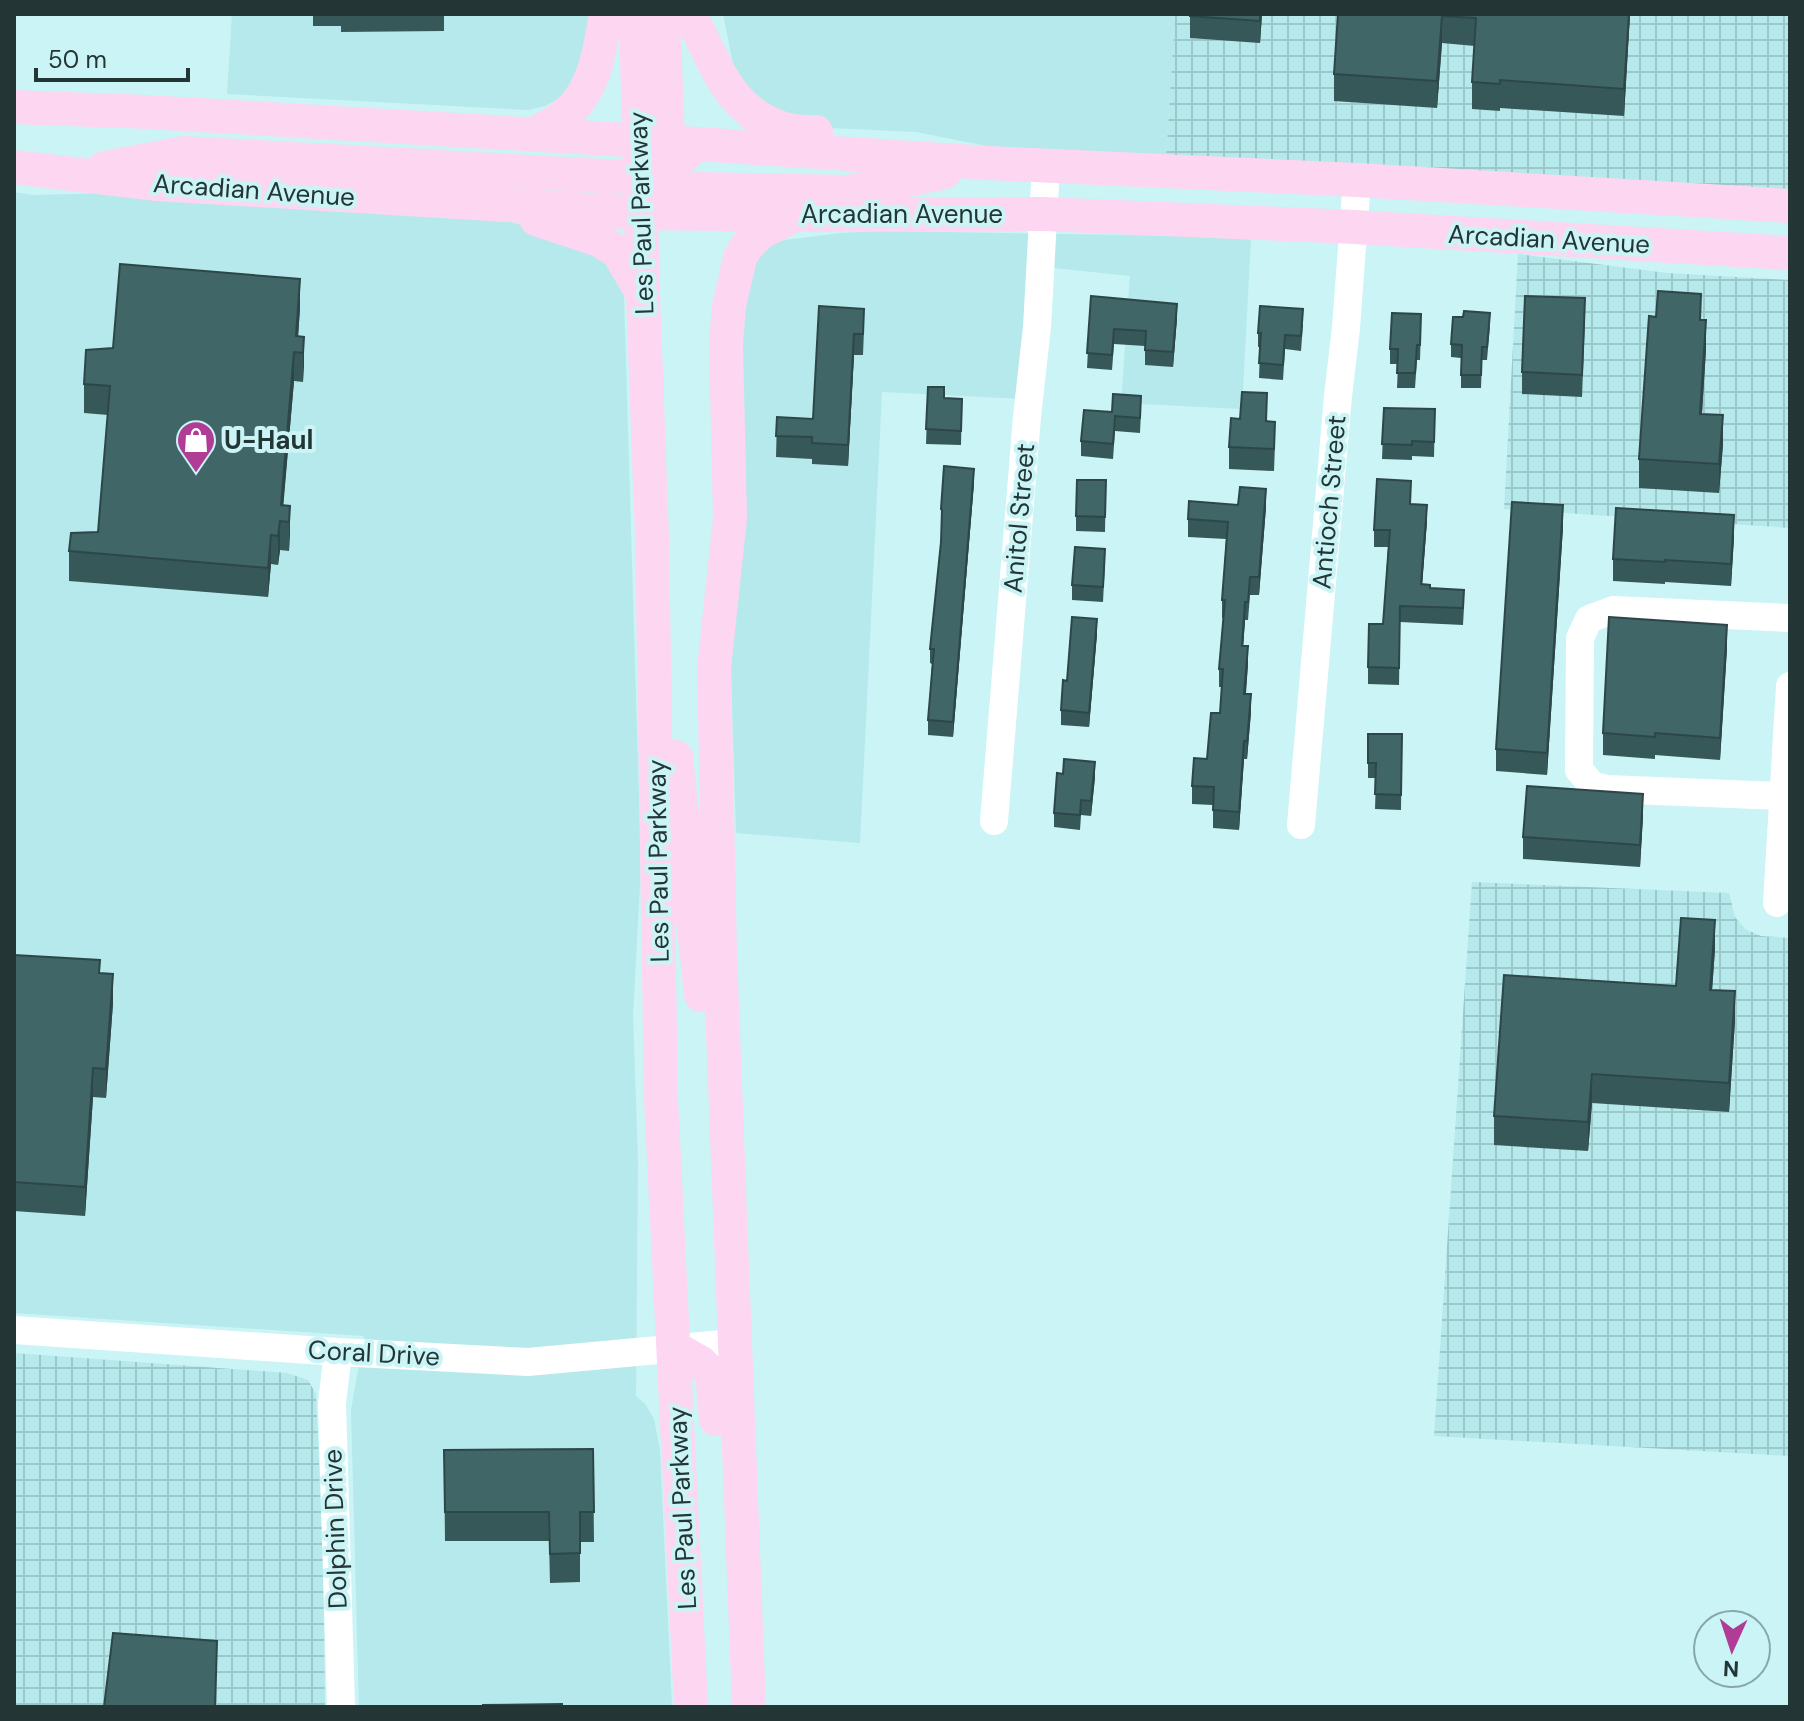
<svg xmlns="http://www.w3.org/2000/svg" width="1804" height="1721" viewBox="0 0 1804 1721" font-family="'DM Sans',sans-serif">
  <defs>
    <pattern id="industrial-grid" width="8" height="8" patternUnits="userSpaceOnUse" patternTransform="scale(2)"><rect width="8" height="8" fill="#b5e9eb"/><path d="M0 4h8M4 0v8" fill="none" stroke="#9cc8ca"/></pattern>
  </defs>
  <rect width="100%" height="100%" fill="#caf4f5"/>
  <path fill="#b5e9eb" d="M232 14H592L588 56 562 97 545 106 528 110 227 94Z
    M723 14H1175L1166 158 1012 151 916 132 832 128 801 124 761 106 734 69Z
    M14 192 33 195 115 193 495 218 533 228 603 254 624 295 640 832V885L633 1014 638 1162 636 1396 645 1404 654 1419 660 1450 672 1707H359L351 1410 364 1336 14 1313Z
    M878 231 1251 237 1242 409 1121 403 1130 276 1054 268 1021 399 882 392 860 843 736 833 731 668 737 570 741 278 769 242 841 233Z"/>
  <path fill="url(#industrial-grid)" d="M1175 14H1790V191L1166 158Z
    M1518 254 1667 273 1790 280V528L1504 509Z
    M1472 882 1729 893 1735 917 1745 929 1761 936 1790 938V1456L1434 1436Z
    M14 1353 287 1373 308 1380 316 1394 323 1550 325 1707H14Z"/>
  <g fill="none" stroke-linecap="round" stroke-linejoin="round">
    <path stroke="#fff" stroke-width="28" d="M1782 796 1607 789 1593 786 1579 770 1580 638 1589 619 1613 610 1790 618
      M994 821 1027 417 1037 327 1046 166
      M1301 825 1338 396 1346 328 1357 180
      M1777 903 1790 686
      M14 1330 338 1352 528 1362 734 1343
      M338 1352 332 1403 341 1707"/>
    <path stroke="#fdd6f1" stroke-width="34" d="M636 14 643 294 652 538 661 1099 691 1707
      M663 14 668 143 671 165
      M694 22C717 68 731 113 784 129 794 132 806 132 816 132
      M14 107 147 112 697 144 988 163 1357 180 1790 206
      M533 135C542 129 552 125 561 118 594 95 600 51 606 14
      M14 167 157 184 641 213 795 215 1043 214 1354 227 1790 253
      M104 168 185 153 640 178C669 171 676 164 697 144
      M654 203 681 192 698 189 848 192 945 172
      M536 219 599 240 618 252 641 291
      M676 757 701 995
      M675 1348 701 1363 712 1374 716 1419
      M749 1707 720 954 714 668 730 518 726 343 729 306 740 258 746 247 760 233 795 215"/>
  </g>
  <path fill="#375859" d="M313 14H444V31L341 32V26H313Z
    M1190 14H1262L1260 43 1190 38Z
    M1338 14H1630L1624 116 1500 108V111L1472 109V82L1475 46 1442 43 1437 108 1334 101V74Z
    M1091 296 1177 318 1173 367 1145 365V346L1114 344 1112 370 1087 368Z
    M819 306 864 330 863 355H854L848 466 812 464V459L776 457 777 417 813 419Z
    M300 308 298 336 304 337 303 382 294 381 283 505 290 506 289 551 280 550 278 565 271 564 268 597 69 581V551L98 532 108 415 84 413V384L113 348Z
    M1585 320 1582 397 1522 394V372Z
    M1701 320 1706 349 1702 414 1723 444 1719 493 1639 488V459Z
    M1303 324 1301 351 1285 349 1283 380 1259 378 1260 347H1258V333Z
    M1490 326 1487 360H1482L1481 388H1461V358L1451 357V344Z
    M1421 329 1420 360H1417L1415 388H1397L1398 364H1390V349Z
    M928 387 944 398 962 399 961 445 926 444Z
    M1384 408 1435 409 1434 457 1412 456V460L1382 459Z
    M1141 411 1140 433 1115 431 1113 459 1081 456V441L1112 412Z
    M1267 421 1275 444 1274 471 1229 469V447Z
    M1106 480 1105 532 1076 531V516Z
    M974 483 953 737 928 735V720L932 664 930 663V649L941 542V509Z
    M1411 504 1427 521 1422 584 1464 607 1463 625 1400 622 1399 685 1368 684V667L1383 624 1388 547H1374V530Z
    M1266 507 1259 595H1250L1248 620H1245L1243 646 1248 664 1246 694 1251 712 1247 759H1244L1239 830 1213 828V805L1192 804V786L1207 759 1220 713 1222 687H1219V669L1223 618H1222V600L1226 539 1188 537V519Z
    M1563 527 1547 775 1496 771V749Z
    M1734 537 1731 586 1665 582V584L1613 581V559Z
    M1105 563 1103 602 1072 600V585Z
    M1097 634 1089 727 1061 725V710L1067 681Z
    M1727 648 1720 760 1655 755V759L1603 755V733Z
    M1368 734H1402L1401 810 1375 809 1376 778H1368Z
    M1095 777 1091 816 1081 815 1080 830 1054 827V813Z
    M1643 816 1640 867 1523 859V837Z
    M1715 949 1712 990 1735 1020 1729 1112 1592 1103 1588 1151 1494 1145V1116L1676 986Z
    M14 955 100 973 113 1003 106 1098 93 1097 85 1216 14 1211Z
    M593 1449 594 1542H580V1582L550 1583 549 1541H445L444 1450Z"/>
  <path fill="#2d4749" d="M1260 14H1262L1260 43Z
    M1629 14H1630L1624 116V89Z
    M1442 16V43L1437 108V81Z
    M300 279V308L297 352 296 336Z
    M1177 304V318L1173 367V352Z
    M1706 320V349L1700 443V414Z
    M854 334V355L848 466V445Z
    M304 337V366L303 382V353Z
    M294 352V381L282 521 281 505Z
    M1723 415V444L1719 493V464Z
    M974 469V483L953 737V722Z
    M1266 489V507L1259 595V577Z
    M1427 505V521L1421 601V584Z
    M1563 505V527L1547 775V753Z
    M290 506V535L289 551V522Z
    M1734 515V537L1731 586V564Z
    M280 521V550L278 565V536Z
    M271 535V564L268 597V568Z
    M1245 602V620L1242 664V646Z
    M1097 619V634L1089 727V713Z
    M1727 625V648L1720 760V738Z
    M1248 646V664L1244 712V694Z
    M1251 694V712L1247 759V741Z
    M1244 741V759L1239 830V812Z
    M1095 762V777L1091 816V801Z
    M1643 794V816L1640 867V845Z
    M1715 920V949L1710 1019V990Z
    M113 974V1003L106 1098V1069Z
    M1735 991V1020L1729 1112V1083Z
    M93 1068V1097L85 1216V1187Z
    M1592 1074V1103L1588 1151V1122Z"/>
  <path fill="#406668" stroke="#2d4749" stroke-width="2" d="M1190 14H1260V21L1190 16Z
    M1338 14H1629L1624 89 1500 80V84L1472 82 1476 18 1442 16 1437 81 1334 74Z
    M120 264 300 279 296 336 304 337 303 353 294 352 281 505 290 506 289 522 280 521 278 536 271 535 268 568 69 551 71 533 98 532 110 386 84 384 86 350 113 348Z
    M1658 291 1701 294 1700 320H1706L1700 414 1723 415 1719 464 1639 459 1649 316 1656 317Z
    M1091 296 1177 304 1173 352 1145 350 1146 331 1114 329 1112 355 1087 353Z
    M1525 296 1585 298 1582 375 1522 372Z
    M819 306 864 309 863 334H854L848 445 812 443V437L776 436 777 417 813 419Z
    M1260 306 1303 309 1301 336 1285 335 1283 365 1259 363 1261 333H1258Z
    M1464 311 1490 313 1487 347H1482L1481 375H1461L1462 345 1451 344 1453 317H1463Z
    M1392 313 1421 314 1420 345H1417L1415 373H1397L1398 349H1390Z
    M928 387H944V398L962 399 961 431 926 429Z
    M1242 392 1267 393 1266 421 1275 422 1274 449 1229 447 1231 418 1240 419Z
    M1113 394 1141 396 1140 418 1115 416 1113 444 1081 441 1084 410 1112 412Z
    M1384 408 1435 409 1434 442 1412 441V445L1382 444Z
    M944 466 974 469 953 722 928 720 934 649H930L941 542 942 510 941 509Z
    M1377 479 1411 481 1410 504 1427 505 1421 584 1430 585V588L1464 590 1463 608 1400 606 1399 668 1368 667 1369 624H1383L1390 530H1374Z
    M1077 480H1106L1105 517 1076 516Z
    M1240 487 1266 489 1259 577H1250L1248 602H1245L1242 646H1248L1244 694H1251L1247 741H1244L1239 812 1213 810 1214 787 1192 786 1194 758 1207 759 1211 713H1220L1223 669H1219L1225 600H1222L1228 522 1188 519 1189 501 1238 505Z
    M1512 502 1563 505 1547 753 1496 749Z
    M1616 508 1734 515 1731 564 1665 560V562L1613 559Z
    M1075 547 1105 549 1103 587 1072 585Z
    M1072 617 1097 619 1089 713 1061 710 1063 680 1067 681Z
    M1609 617 1727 625 1720 738 1655 733V737L1603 733Z
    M1368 734H1402L1401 795 1375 794 1376 763H1368Z
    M1064 759 1095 762 1091 801 1081 800 1080 815 1054 813 1057 773 1063 774Z
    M1527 786 1643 794 1640 845 1523 837Z
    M1681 918 1715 920 1710 990 1735 991 1729 1083 1592 1074 1588 1122 1494 1116 1504 975 1676 986Z
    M14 955 100 960 99 973 113 974 106 1069 93 1068 85 1187 14 1182Z
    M593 1449 594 1512H580V1553L550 1554 549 1512H445L444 1450Z
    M113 1633 217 1641 215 1707H104Z
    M562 1704V1707H483V1705Z"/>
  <defs>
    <g id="shop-pin" transform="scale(2)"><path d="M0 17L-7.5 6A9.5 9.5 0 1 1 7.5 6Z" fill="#b03c95" stroke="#caf4f5"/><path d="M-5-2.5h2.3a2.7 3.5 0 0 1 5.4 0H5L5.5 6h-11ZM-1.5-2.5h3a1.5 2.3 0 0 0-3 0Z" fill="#fff"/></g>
  </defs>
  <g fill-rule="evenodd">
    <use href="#shop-pin" x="196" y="440"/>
  </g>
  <g text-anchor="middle" stroke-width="8" stroke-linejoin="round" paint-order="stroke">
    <g font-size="26" fill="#243535" stroke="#caf4f5">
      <text transform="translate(254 190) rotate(4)" y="9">Arcadian Avenue</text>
      <text transform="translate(641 213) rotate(-92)" y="9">Les Paul Parkway</text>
      <text x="902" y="223">Arcadian Avenue</text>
      <text transform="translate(1549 239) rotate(3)" y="9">Arcadian Avenue</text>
      <text transform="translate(1329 502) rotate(-85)" y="9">Antioch Street</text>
      <text transform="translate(1019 518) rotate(-85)" y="9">Anitol Street</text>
      <text transform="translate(658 861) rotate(-91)" y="9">Les Paul Parkway</text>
      <text transform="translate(374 1353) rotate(3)" y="9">Coral Drive</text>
      <text transform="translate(682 1508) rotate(-93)" y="9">Les Paul Parkway</text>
      <text transform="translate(335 1529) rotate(-92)" y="9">Dolphin Drive</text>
    </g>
    <g font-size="26" font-weight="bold" fill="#243535" stroke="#caf4f5" text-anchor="start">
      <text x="224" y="449">U-Haul</text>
    </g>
  </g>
  <rect width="1804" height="1721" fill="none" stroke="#243535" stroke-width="32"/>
  <g transform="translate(1732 1649) rotate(183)"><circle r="38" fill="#caf4f5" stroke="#88a8a8" stroke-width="2"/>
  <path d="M0-6L14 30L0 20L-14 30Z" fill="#b03c95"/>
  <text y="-12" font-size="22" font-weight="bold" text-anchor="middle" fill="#243535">N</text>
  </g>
  <path d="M36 68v12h152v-12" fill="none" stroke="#243535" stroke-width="4"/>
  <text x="48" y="68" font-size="24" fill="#243535" stroke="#caf4f5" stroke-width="6" paint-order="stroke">50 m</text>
</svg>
